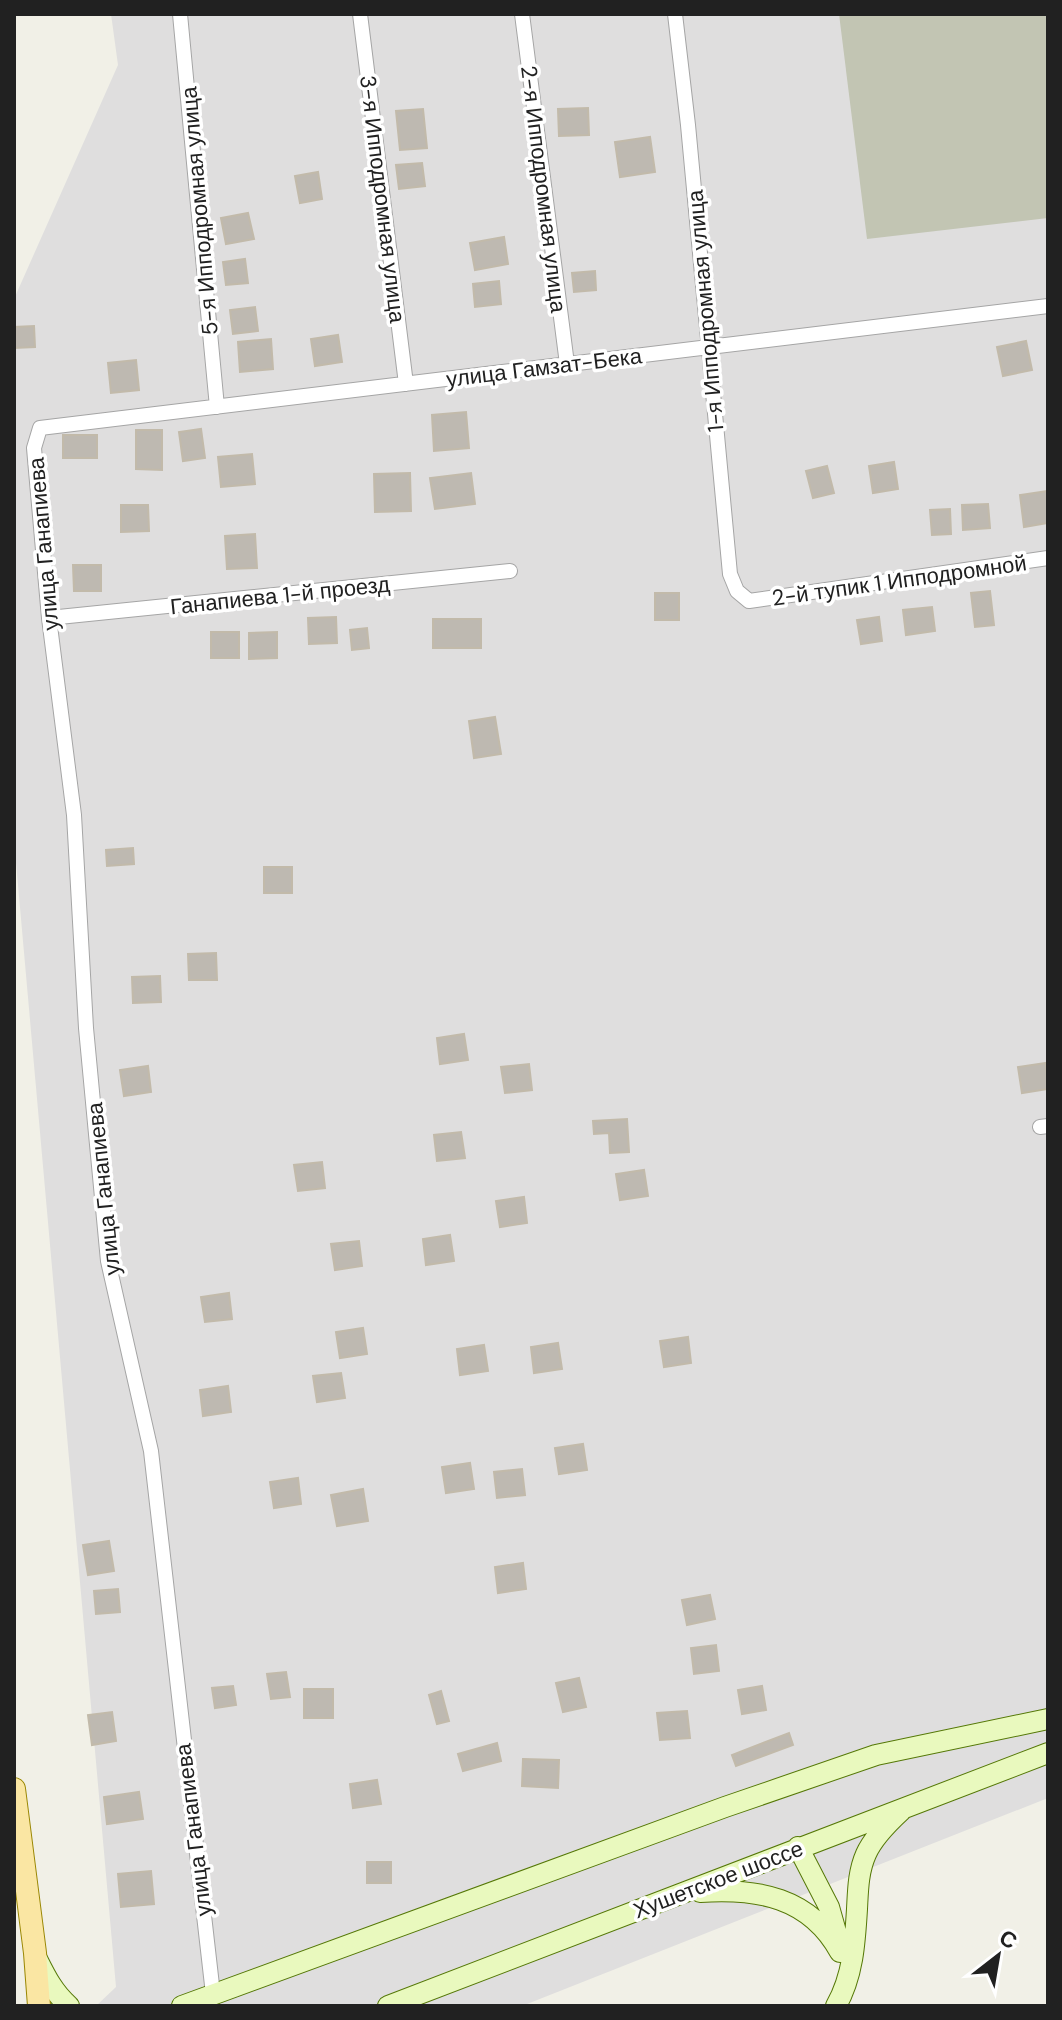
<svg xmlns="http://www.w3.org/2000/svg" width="1062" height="2020" viewBox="0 0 1062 2020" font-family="'DM Sans',sans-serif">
  <rect width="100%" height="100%" fill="#f1f0e7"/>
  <path fill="#dfdede" d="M111 14H1048V1798L522 2006H96L116 1987 14 840V299L118 65Z"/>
  <path fill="#c2c5b3" d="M839 14H1048V218L867 239Z"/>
  <path fill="#beb9b1" stroke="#c2baaa" stroke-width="2" d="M588 108 589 135 559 136 558 109Z
    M423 109 427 148 400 150 396 111Z
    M650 137 655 172 620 177 615 142Z
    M422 163 425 186 399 189 396 165Z
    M318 172 322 199 300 203 295 176Z
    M248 213 254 239 226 244 221 218Z
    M504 237 508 264 475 270 470 243Z
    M245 259 248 283 226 285 223 262Z
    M595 271 596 290 574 292 572 273Z
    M499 281 501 304 475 307 473 284Z
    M255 307 258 331 233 334 230 310Z
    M34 326 35 347 14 348V327Z
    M338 335 342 362 315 366 311 339Z
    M271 339 273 369 240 372 238 342Z
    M1026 341 1032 370 1003 376 997 347Z
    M136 360 139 390 111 393 108 363Z
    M466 412 469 448 434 451 432 415Z
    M201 429 205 458 183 461 179 432Z
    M136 430H162V470L136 469Z
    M63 435H97V458H63Z
    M252 454 255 484 221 487 218 457Z
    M894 462 898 489 873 493 869 466Z
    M827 466 834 493 813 498 806 471Z
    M410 473 411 511 375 512 374 474Z
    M471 473 475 504 435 509 430 478Z
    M1048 491V523L1024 527 1020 495Z
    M988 504 990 528 963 530 962 505Z
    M121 505H148L149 531 121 532Z
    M950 509 951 534 932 535 930 510Z
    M255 534 257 568 227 569 225 536Z
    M73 565H101V591H74Z
    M990 591 994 625 975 627 971 593Z
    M655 593H679V620H655Z
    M932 607 935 631 906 635 903 610Z
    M336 617 337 643 309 644 308 618Z
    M879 617 882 641 861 644 857 620Z
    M433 619H481V648H433Z
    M367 628 369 648 352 650 350 630Z
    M211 632H239V658H211Z
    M277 632V658L249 659V633Z
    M495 717 501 754 474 758 469 721Z
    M133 848 134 864 107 866 106 850Z
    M264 867H292V893H264Z
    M216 953 217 980H189L188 954Z
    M160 976 161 1002 133 1003 132 977Z
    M464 1034 468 1060 440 1064 437 1038Z
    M1046 1063 1048 1089 1022 1093 1018 1067Z
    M529 1064 532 1090 505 1093 501 1067Z
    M148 1066 151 1092 124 1096 120 1070Z
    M627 1119 629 1152 610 1153 609 1133 594 1134 593 1121Z
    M461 1132 465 1158 437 1161 434 1135Z
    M322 1162 325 1188 298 1191 294 1165Z
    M644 1170 648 1196 620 1200 616 1174Z
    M524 1197 527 1223 500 1227 496 1201Z
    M450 1235 454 1261 426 1265 423 1239Z
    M359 1241 362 1266 335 1270 331 1244Z
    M229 1293 232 1319 205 1322 201 1297Z
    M363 1328 367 1354 340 1358 336 1332Z
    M688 1337 691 1363 664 1367 660 1341Z
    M558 1343 562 1369 534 1373 531 1347Z
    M484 1345 488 1371 460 1375 457 1349Z
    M341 1373 345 1398 317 1402 313 1376Z
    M228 1386 231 1412 203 1416 200 1390Z
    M583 1444 587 1470 559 1474 555 1448Z
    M470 1463 474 1489 446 1493 442 1467Z
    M522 1469 525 1495 497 1498 494 1472Z
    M298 1478 301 1504 274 1508 270 1482Z
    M363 1489 368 1521 337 1526 331 1495Z
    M109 1541 114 1571 88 1575 83 1545Z
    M523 1563 526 1589 498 1593 495 1567Z
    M118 1589 120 1612 96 1614 94 1591Z
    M710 1595 715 1619 687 1625 682 1600Z
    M716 1645 719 1671 694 1674 691 1648Z
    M286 1672 290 1697 271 1699 267 1674Z
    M579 1678 586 1707 563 1712 556 1683Z
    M233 1686 236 1705 215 1708 212 1688Z
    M762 1686 766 1710 742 1714 738 1690Z
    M304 1689H333V1718H304Z
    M441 1691 449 1721 437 1724 429 1695Z
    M687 1711 690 1738 660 1740 657 1713Z
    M112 1712 116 1741 92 1745 88 1715Z
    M789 1733 793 1745 736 1766 732 1755Z
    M497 1743 501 1761 463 1771 458 1754Z
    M523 1759 559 1760 558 1788 522 1786Z
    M377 1780 381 1804 353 1808 350 1784Z
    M139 1792 143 1819 107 1824 104 1797Z
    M367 1862H391V1883H367Z
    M151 1871 154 1904 121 1907 118 1874Z"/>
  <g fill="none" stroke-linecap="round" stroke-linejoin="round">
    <g stroke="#a5a5a5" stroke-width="16">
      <path id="street" d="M180 14 217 407
        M360 14 406 384
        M522 14 567 364
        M675 14 688 125 730 574 737 591 749 601 1048 558
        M49 618 510 571
        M1040 1127 1048 1126
        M213 1994 151 1451 108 1261 86 1028 74 815 49 618 34 448 40 428 1048 306"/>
    </g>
    <g stroke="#557807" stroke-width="22">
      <path id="secondary" d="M798 1847 829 1907 838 1939
        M700 1892C757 1888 810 1897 840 1952
        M36 1957C45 1975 53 1992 69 2006
        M182 2006 725 1807 876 1755 1048 1719
        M388 2006 1048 1753
        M836 2006C853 1976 855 1943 857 1909 858 1891 858 1872 866 1854 873 1838 888 1823 901 1811"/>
    </g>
    <g stroke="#9a8703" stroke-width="24">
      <path id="primary" d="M14 1789 35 1953 39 2006"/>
    </g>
    <use href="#street" stroke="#fff" stroke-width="14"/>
    <use href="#secondary" stroke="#e9f9be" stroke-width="20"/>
    <use href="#primary" stroke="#fae6a3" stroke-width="22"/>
  </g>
  <g text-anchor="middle" stroke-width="7" stroke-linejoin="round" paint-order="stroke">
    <g font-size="22" fill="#212121" stroke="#fff">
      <text transform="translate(544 189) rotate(83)" y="8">2-я Ипподромная улица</text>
      <text transform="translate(383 199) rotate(83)" y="8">3-я Ипподромная улица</text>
      <text transform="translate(199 211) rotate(-95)" y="8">5-я Ипподромная улица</text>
      <text transform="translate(705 311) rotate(-95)" y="8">1-я Ипподромная улица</text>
      <text transform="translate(544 367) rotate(-7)" y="8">улица Гамзат-Бека</text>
      <text transform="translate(43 544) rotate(-95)" y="8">улица Ганапиева</text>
      <text transform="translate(899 580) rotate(-8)" y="8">2-й тупик 1 Ипподромной</text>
      <text transform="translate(280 595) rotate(-6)" y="8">Ганапиева 1-й проезд</text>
      <text transform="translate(103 1189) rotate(-96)" y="8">улица Ганапиева</text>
      <text transform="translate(193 1830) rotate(-97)" y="8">улица Ганапиева</text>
      <text transform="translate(718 1879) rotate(-21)" y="8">Хушетское шоссе</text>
    </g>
  </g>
  <rect width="1062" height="2020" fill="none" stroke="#212121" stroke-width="32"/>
  <g transform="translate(998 1956) rotate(31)" stroke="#ffffff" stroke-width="6" paint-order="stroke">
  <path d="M0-6L14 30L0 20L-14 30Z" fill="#212121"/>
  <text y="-12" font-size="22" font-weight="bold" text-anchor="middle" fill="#212121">С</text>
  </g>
</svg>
